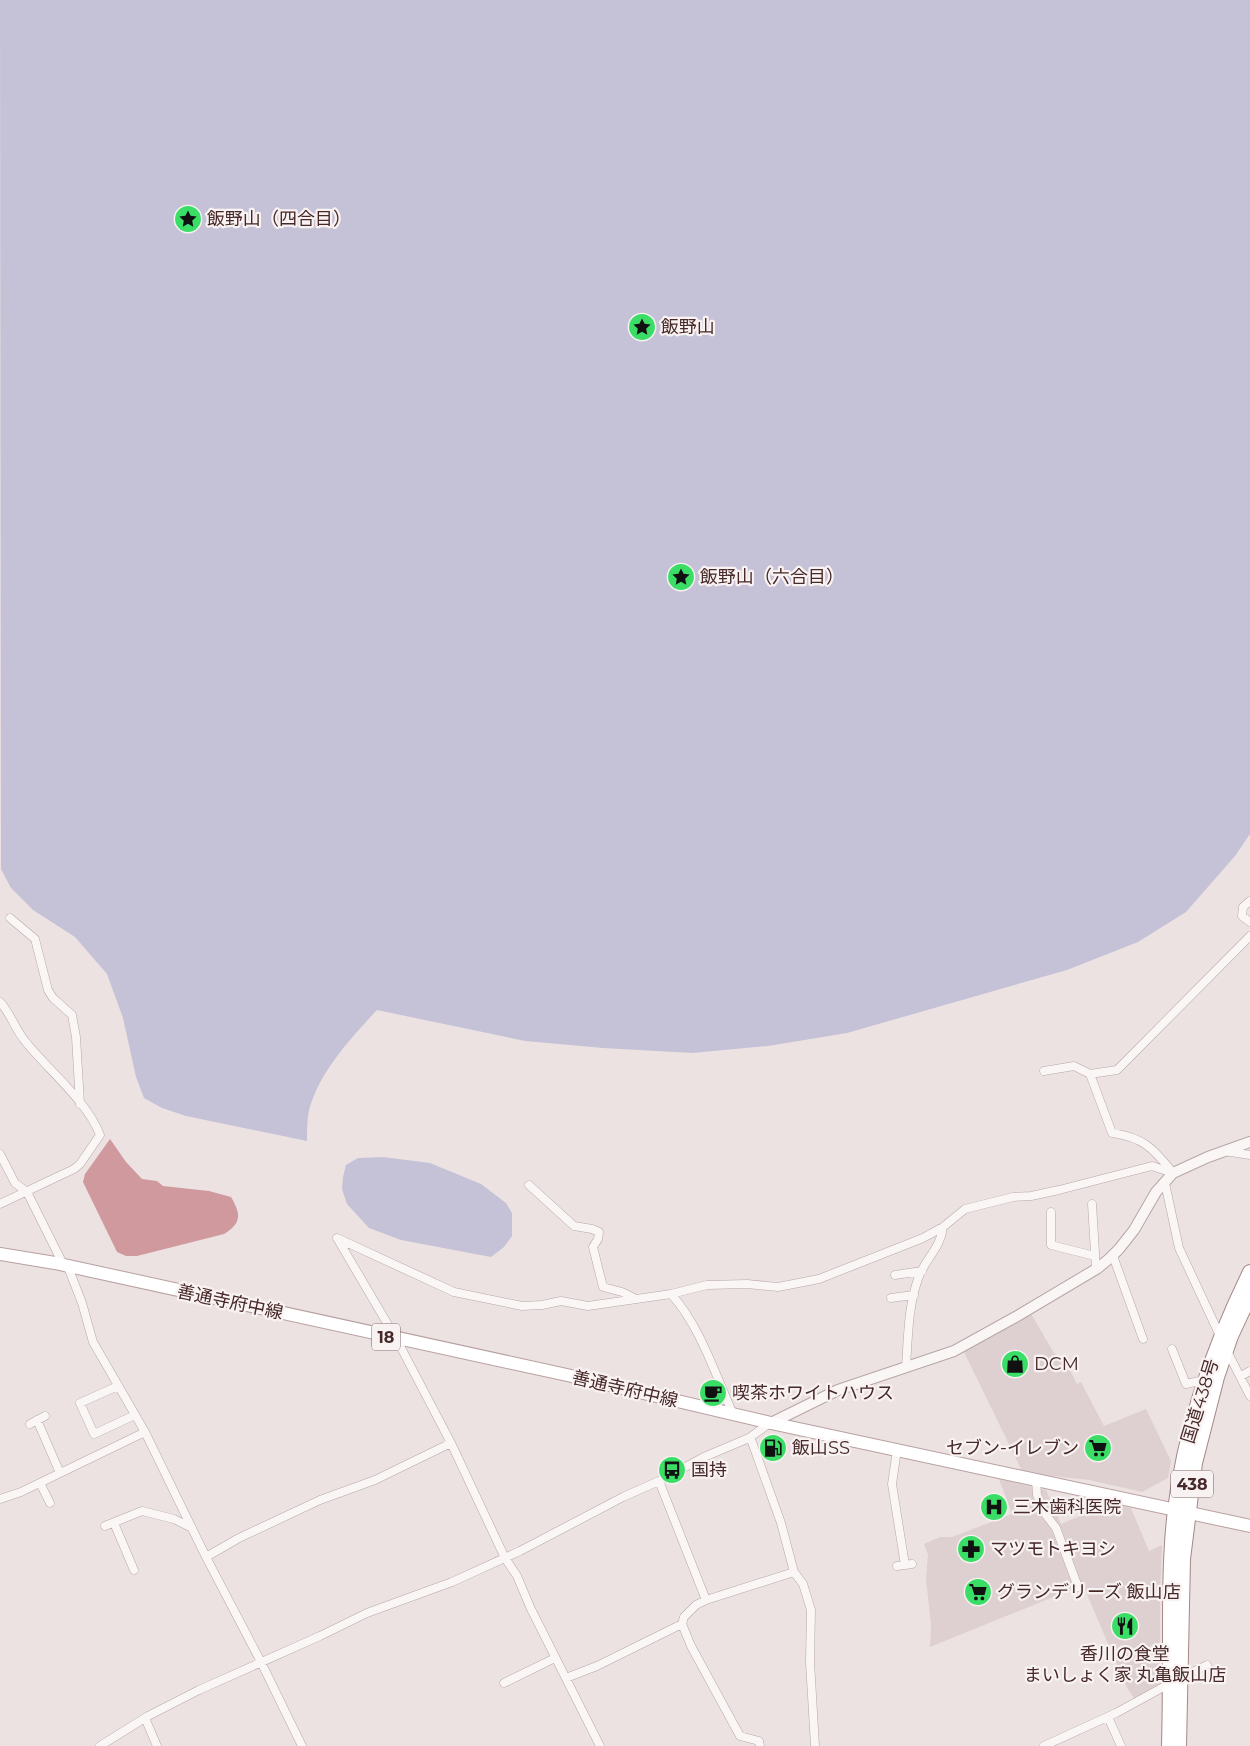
<svg xmlns="http://www.w3.org/2000/svg" width="1250" height="1746" viewBox="0 0 1250 1746" font-family="Montserrat,'Noto Sans JP',sans-serif">
  <rect width="100%" height="100%" fill="#ece2e2"/>
  <path fill="#ded0d0" d="M1030 1312 1054 1353 1063 1357 1077 1384 1081 1382 1104 1426 1146 1409 1171 1461 1168 1478 1142 1492 1089 1480 1023 1473 963 1350Z
    M999 1479 1046 1490 1061 1524 1087 1513 1080 1497 1131 1508 1149 1551 1162 1545 1160 1595V1686L1135 1700 1126 1686 1083 1585 930 1647 931 1625 926 1579 928 1555 924 1544 940 1537H952L1012 1514Z"/>
  <path fill="#c5c2d7" d="M0 0H1250V834L1235 856 1186 912 1138 942 1067 970 847 1033 768 1046 692 1053 603 1048 525 1041 377 1010C350 1039 320 1071 309 1110 307 1120 307 1131 307 1141L186 1116 162 1108 144 1098 136 1077 123 1018 107 974 75 937 33 910 11 888 1 869Z
    M383 1157 430 1163 481 1184 506 1203 512 1213V1236L504 1247 491 1257 401 1240 369 1228 347 1204 342 1189 343 1177 346 1165 358 1158Z"/>
  <path fill="#d0999d" d="M110 1139 126 1162 142 1179 157 1181 163 1186 209 1191 231 1197C241 1214 242 1223 224 1234L137 1256H126L117 1252 83 1182 85 1174Z"/>
  <g fill="none" stroke-linecap="round" stroke-linejoin="round">
    <g stroke="#b7a7a6" stroke-width="9">
      <path id="minor" d="M1250 901 1243 907 1242 916 1250 922
        M10 918 35 939 48 990 53 998 72 1015 76 1037 80 1104
        M0 1002C11 1014 15 1029 25 1041 47 1069 88 1102 100 1135L80 1164 74 1169 0 1204
        M1044 1071 1074 1066 1090 1074 1112 1133C1143 1137 1154 1149 1173 1173
        M1090 1074 1117 1070 1250 936
        M1224 1151 1250 1155
        M0 1154 15 1183 27 1192 64 1266
        M1165 1183 1179 1248 1221 1338
        M529 1185 574 1226 592 1229 599 1232 598 1239 593 1247 603 1287 622 1292 634 1298
        M1092 1204 1096 1269
        M1051 1212V1245L1095 1256
        M1113 1256 1143 1339
        M68 1267 82 1303 93 1342 145 1432 206 1557 261 1662 302 1746
        M895 1275 922 1271
        M671 1294C699 1324 716 1376 733 1414
        M891 1298 914 1295
        M1172 1349 1186 1384 1204 1380
        M1227 1351 1250 1396
        M906 1367C908 1338 908 1307 918 1279 924 1260 941 1248 943 1227
        M1241 1376 1250 1371
        M118 1386 80 1403 94 1434 135 1415
        M37 1420 60 1473
        M30 1424 45 1416
        M749 1438 752 1442 781 1523 794 1572 803 1584 811 1610 810 1662 815 1746
        M897 1450 892 1484 905 1565
        M1036 1480 1037 1495 1046 1515 1056 1528 1078 1587
        M659 1481 706 1600
        M40 1483 50 1503
        M0 1499 21 1492 145 1432
        M114 1523 134 1570
        M105 1526 142 1511 174 1519 192 1528
        M206 1557 239 1538 320 1500 375 1480 451 1443
        M897 1566 912 1564
        M566 1678 597 1666 682 1624
        M504 1683 555 1658
        M1108 1717 1121 1746
        M145 1718 157 1746
        M100 1746 148 1716 199 1690 320 1636 367 1613 452 1582 520 1551 623 1497 659 1481 704 1457 749 1438 770 1423
        M600 1746 531 1609 517 1576 505 1558 451 1443 397 1340 337 1238 454 1292 522 1306 542 1305 561 1301 588 1306 671 1294 707 1285 747 1284 778 1287 819 1279 923 1238 943 1227 965 1209 1013 1197 1031 1196 1059 1190 1152 1166 1173 1173
        M760 1746 759 1741 740 1736 691 1646 682 1624 684 1617 696 1605 706 1600 794 1572
        M1044 1746 1116 1713 1180 1678 1207 1665"/>
    </g>
    <g stroke="#b7a7a6" stroke-width="12">
      <path id="tertiary" d="M771 1423 838 1390 954 1351 1019 1315 1098 1268 1110 1258 1119 1249 1134 1230 1156 1192 1173 1173 1208 1157 1250 1142"/>
    </g>
    <g stroke="#b9a0a0" stroke-width="14">
      <path id="primary" d="M0 1254 55 1263 567 1375 771 1423 1250 1526"/>
    </g>
    <g stroke="#a48887" stroke-width="16">
      <path id="trunk" d="M1169 1746C1170 1709 1170 1672 1170 1636 1170 1594 1170 1552 1175 1510 1185 1426 1213 1348 1250 1272
        M1179 1746 1183 1559 1195 1463 1217 1377 1231 1336 1250 1295"/>
    </g>
    <use href="#minor" stroke="#faf6f5" stroke-width="8"/>
    <use href="#tertiary" stroke="#faf6f5" stroke-width="10"/>
    <use href="#primary" stroke="#fff" stroke-width="12"/>
    <use href="#trunk" stroke="#fff" stroke-width="14"/>
  </g>
  <defs>
    <g id="sight-disc" transform="scale(1.4375)"><circle r="9.5" fill="#3ade66" stroke="#f9f2f2"/><path d="M0-6L1.8-2.2L6-1.7L2.9 1.2L3.7 5.4L0 3.3L-3.7 5.4L-2.9 1.2L-6-1.7L-1.8-2.2Z" fill="#111"/></g>
    <g id="shop-disc" transform="scale(1.4375)"><circle r="9.5" fill="#3ade66" stroke="#f9f2f2"/><path d="M-5-2.5h2.3a2.7 3.5 0 0 1 5.4 0H5L5.5 6h-11ZM-1.5-2.5h3a1.5 2.3 0 0 0-3 0Z" fill="#111"/></g>
    <g id="cafe-disc" transform="scale(1.4375)"><circle r="9.5" fill="#3ade66" stroke="#f9f2f2"/><path d="M-5.5-4.5H6V0H3Q3 3.5 0 3.5H-2.5Q-5.5 3.5-5.5 0ZM3-3.2v2h1.7v-2ZM-6 4.5H4V6H-6Z" fill="#111"/></g>
    <g id="fuel-disc" transform="scale(1.4375)"><circle r="9.5" fill="#3ade66" stroke="#f9f2f2"/><path d="M-5.5-6h7V0h2V4h1.3V-2.5L3-4.5l.8-.8L6-3V5H2.5V1h-1V6h-7ZM-4.2-4.7v3.2H.2V-4.7Z" fill="#111"/></g>
    <g id="supermarket-disc" transform="scale(1.4375)"><circle r="9.5" fill="#3ade66" stroke="#f9f2f2"/><path d="M-6-5.5h2.5l.6 2H6L4.5 2H-2.5L-4.4-4H-6ZM-1.5 3.2a1.3 1.3 0 1 0 .1 0ZM3 3.2a1.3 1.3 0 1 0 .1 0Z" fill="#111"/></g>
    <g id="bus-disc" transform="scale(1.4375)"><circle r="9.5" fill="#3ade66" stroke="#f9f2f2"/><path d="M-5-6H5V4H4V6H2V4H-2V6H-4V4H-5ZM-3.5-4V0h7V-4ZM-3.5 1.2v1.5H-2V1.2ZM2 1.2v1.5H3.5V1.2Z" fill="#111"/></g>
    <g id="hospital-disc" transform="scale(1.4375)"><circle r="9.5" fill="#3ade66" stroke="#f9f2f2"/><path d="M-5-5h3v3.5h4V-5h3V5h-3V1.5h-4V5h-3Z" fill="#111"/></g>
    <g id="pharmacy-disc" transform="scale(1.4375)"><circle r="9.5" fill="#3ade66" stroke="#f9f2f2"/><path d="M-2-6h4v4h4v4h-4v4h-4v-4h-4v-4h4Z" fill="#111"/></g>
    <g id="restaurant-disc" transform="scale(1.4375)"><circle r="9.5" fill="#3ade66" stroke="#f9f2f2"/><path d="M-5-6h1v4h1v-4h1v4h1v-4h1v5L-1.5 .5V6h-2V.5L-5-1ZM5-6V6H3V1.5H1.5Q1.5-4 5-6Z" fill="#111"/></g>
  </defs>
  <g fill-rule="evenodd">
    <use href="#sight-disc" x="188" y="219"/>
    <use href="#sight-disc" x="642" y="327"/>
    <use href="#sight-disc" x="681" y="577"/>
    <use href="#shop-disc" x="1015" y="1364"/>
    <use href="#cafe-disc" x="713" y="1393"/>
    <use href="#fuel-disc" x="773" y="1448"/>
    <use href="#supermarket-disc" x="1098" y="1448"/>
    <use href="#bus-disc" x="672" y="1470"/>
    <use href="#hospital-disc" x="994" y="1507"/>
    <use href="#pharmacy-disc" x="971" y="1549"/>
    <use href="#supermarket-disc" x="978" y="1592"/>
    <use href="#restaurant-disc" x="1125" y="1626"/>
  </g>
  <g text-anchor="middle" stroke-width="4.5" stroke-linejoin="round" paint-order="stroke">
    <g fill="#f9f2f2" stroke="#7c6565" stroke-width="1">
      <rect x="372" y="1323.5" width="28" height="27" rx="4"/>
      <rect x="1171" y="1470.5" width="42" height="27" rx="4"/>
    </g>
    <g font-size="16" font-weight="bold" fill="#462928">
      <text x="386" y="1343">18</text>
      <text x="1192" y="1490">438</text>
    </g>
    <g font-size="18" fill="#462928" stroke="#f9f2f2" text-anchor="start">
      <text x="207" y="225">飯野山（四合目）</text>
      <text x="661" y="333">飯野山</text>
      <text x="700" y="583">飯野山（六合目）</text>
      <text x="1034" y="1370">DCM</text>
      <text x="732" y="1399">喫茶ホワイトハウス</text>
      <text x="792" y="1454">飯山SS</text>
      <text x="1079" y="1454" text-anchor="end">セブン-イレブン</text>
      <text x="691" y="1476">国持</text>
      <text x="1013" y="1513">三木歯科医院</text>
      <text x="990" y="1555">マツモトキヨシ</text>
      <text x="997" y="1598">グランデリーズ 飯山店</text>
      <text x="1125" y="1660" text-anchor="middle">香川の食堂<tspan x="1125" dy="21">まいしょく家 丸亀飯山店</tspan></text>
    </g>
    <g font-size="18" fill="#462928" stroke="#f9f2f2">
      <text transform="translate(230 1302) rotate(12)" y="6">善通寺府中線</text>
      <text transform="translate(625 1389) rotate(13)" y="6">善通寺府中線</text>
      <text transform="translate(1200 1401) rotate(-73)" y="6">国道438号</text>
    </g>
  </g>
</svg>
